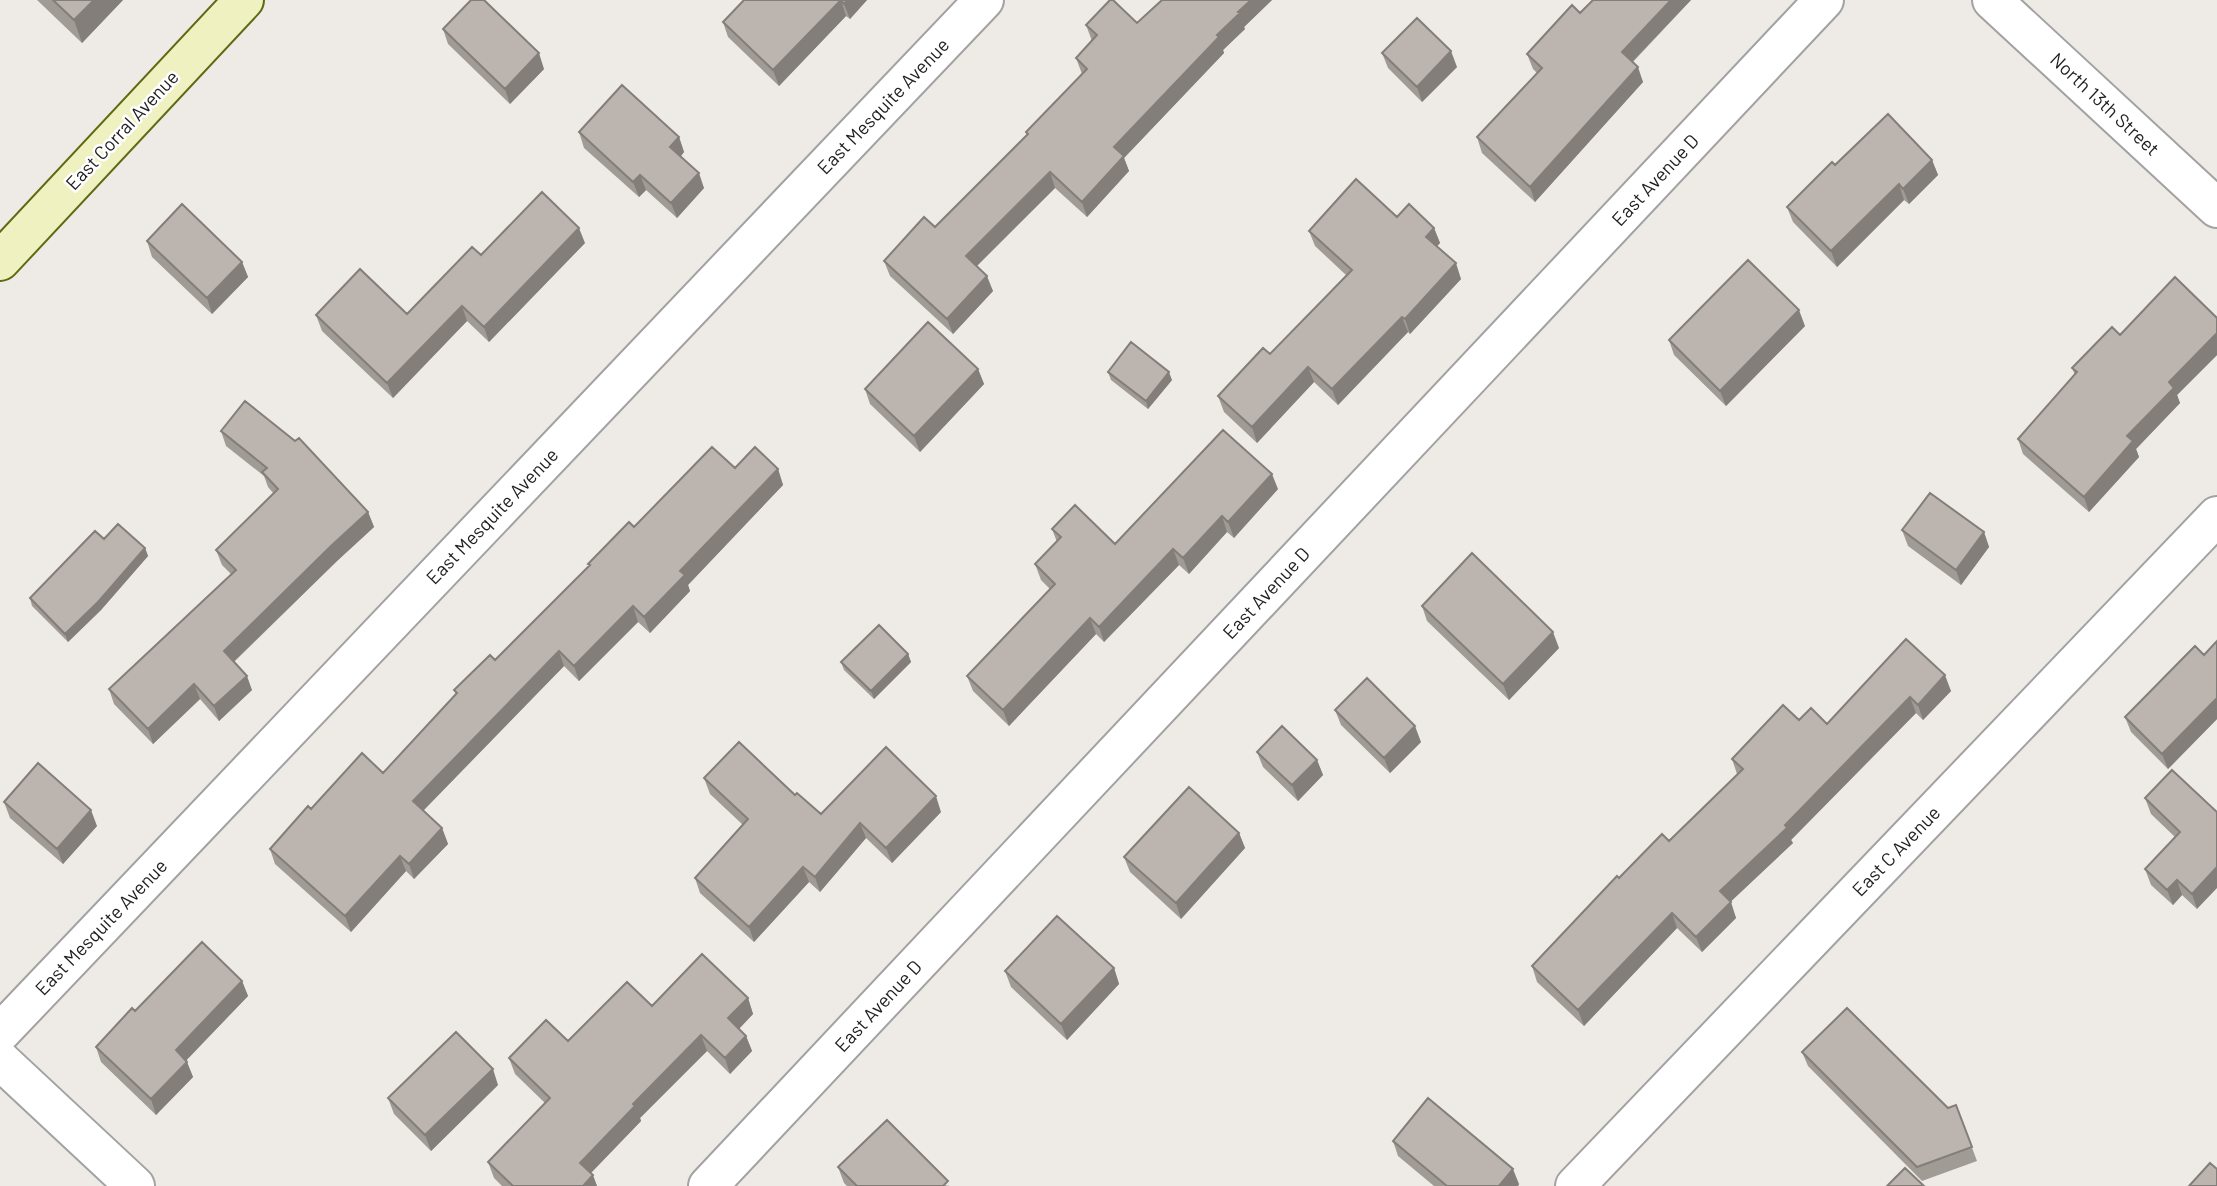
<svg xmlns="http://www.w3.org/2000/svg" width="2217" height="1186" viewBox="0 0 2217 1186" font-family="Barlow,sans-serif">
  <rect width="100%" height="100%" fill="#eeebe6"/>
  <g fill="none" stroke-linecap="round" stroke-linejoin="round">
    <g stroke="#a2a2a2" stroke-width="42">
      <path id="minor" d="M1992 0 2217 208
        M0 1033 984 0
        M708 1186 1824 0
        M1575 1186 2217 516"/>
    </g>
    <g stroke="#a2a2a2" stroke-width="42">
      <path id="tertiary" d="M0 1060 135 1186"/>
    </g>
    <g stroke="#606912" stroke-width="42">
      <path id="secondary" d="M0 261 244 0"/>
    </g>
    <use href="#minor" stroke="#fff" stroke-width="38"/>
    <use href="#tertiary" stroke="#fff" stroke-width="38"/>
    <use href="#secondary" stroke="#eff2c0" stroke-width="38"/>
  </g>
  <path fill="#a19b96" d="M37 0H123L82 43Z
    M744 0H867L850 19 846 16 779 86 728 37 723 22Z
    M1162 0H1272L1244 27 1245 29 1223 50 1224 53 1124 158 1129 171 1087 217 1055 188 976 266 993 291 953 334 890 276 884 261 935 227 1027 136 1026 132 1082 74 1076 58 1092 41 1086 25 1137 23Z
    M1691 0 1633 62 1643 82 1535 202 1482 153 1477 137 1537 73 1533 69 1527 54 1580 13Z
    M443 29 544 69 510 104 448 44Z
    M1382 53 1457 67 1422 102 1388 68Z
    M579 132 679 137 684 152 681 156 704 188 677 218 646 190 639 197 584 148Z
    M1932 160 1938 175 1909 204 1904 200 1837 267 1793 222 1787 207 1835 165Z
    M1434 228 1440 243 1437 246 1461 279 1410 334 1408 332 1338 405 1314 382 1257 443 1224 412 1218 396 1270 354 1346 275 1315 246 1309 231Z
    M147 241 242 262 248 277 212 314 152 257Z
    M585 243 489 342 467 321 393 398 322 331 316 315 407 314 481 255Z
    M2217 318V355L2177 395 2180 403 2136 449 2139 457 2089 512 2023 454 2018 439 2075 375 2072 368 2120 335Z
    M1805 326 1726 406 1674 355 1669 340Z
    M978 369 984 384 920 452 870 404 865 389Z
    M1108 372 1172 380 1148 409 1111 380Z
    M221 431 368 512 374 527 337 561 234 662 252 690 219 721 200 699 153 744 114 704 109 689 231 574 222 565 216 550 274 494 268 487 264 476 226 446Z
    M735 468 778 469 783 485 688 585 690 591 650 633 638 622 579 681 564 666 423 811 442 828 448 844 414 879 406 871 351 932 275 864 270 849 311 809 383 773 456 694 454 690 495 660 589 566 588 564 634 527Z
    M1278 489 1234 538 1227 532 1189 574 1179 565 1104 642 1096 634 1009 726 973 691 967 676 1050 589 1041 580 1035 564 1057 542 1052 529 1115 544Z
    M1902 530 1984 532 1989 547 1961 585 1908 546Z
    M104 539 145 548 148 556 101 610 68 642 32 606 30 598Z
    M1422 606 1559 648 1509 700 1427 621Z
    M1906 639 1951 691 1923 720 1916 713 1791 840 1793 843 1730 902 1736 918 1702 952 1677 928 1584 1026 1537 982 1532 966 1619 878 1669 841 1737 774 1732 759 1799 720 1827 724Z
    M2217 641V719L2168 769 2131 732 2125 717 2204 655Z
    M908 654 911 662 874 699 844 670 841 662Z
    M1335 710 1421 742 1390 773 1341 725Z
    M1257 752 1317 760 1323 775 1298 801 1263 767Z
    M2172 770 2197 909 2182 895 2173 905 2151 885 2145 869 2175 837 2151 814 2145 798Z
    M704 778 795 795 821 814 941 812 892 863 866 838 820 892 809 882 754 942 700 893 695 878 743 825 710 794Z
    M4 802 97 826 63 864 10 818Z
    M1239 833 1245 848 1181 919 1130 872 1124 857Z
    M1114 968 1119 984 1067 1040 1011 987 1005 971Z
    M242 981 248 996 186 1060 193 1077 156 1115 101 1062 96 1047 135 1011Z
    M748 998 753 1014 739 1029 746 1036 752 1051 730 1074 707 1051 640 1118 641 1121 591 1173 597 1186H502L494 1178 488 1162 545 1103 515 1074 509 1058 568 1041 652 1006Z
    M1802 1052 1948 1108 1956 1105 1977 1161 1922 1181 1808 1066Z
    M498 1085 431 1151 394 1114 388 1098Z
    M1393 1141 1519 1184 1518 1186H1434L1398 1156Z
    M838 1167 950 1186H847L844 1183Z"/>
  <path fill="#837e7a" d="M94 0H123L82 43 74 20Z
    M841 0 846 16 779 86 773 70Z
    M847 0H867L850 19 844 4Z
    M1251 0H1272L1244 27 1245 29 1223 50 1224 53 1124 158 1129 171 1087 217 1082 202 1114 147 1238 12Z
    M1671 0H1691L1627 67 1622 52Z
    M1451 51 1457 67 1422 102 1417 87Z
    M539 53 544 69 510 104 505 89Z
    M1638 67 1643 82 1535 202 1530 187Z
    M679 137 684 152 676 162 670 147Z
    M1932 160 1938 175 1909 204 1903 189Z
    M1050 172 1055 188 971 272 966 256Z
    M699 173 704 188 677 218 671 203Z
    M640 175 646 190 639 197 633 182Z
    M1899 184 1904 200 1837 267 1831 251Z
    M579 228 585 243 489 342 484 327Z
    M1434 228 1440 243 1432 252 1426 237Z
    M242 262 248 277 212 314 207 298Z
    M1456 263 1461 279 1410 334 1405 319Z
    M987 276 993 291 953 334 947 319Z
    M462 306 467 321 393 398 387 383Z
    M1799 310 1805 326 1726 406 1720 391Z
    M1402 317 1408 332 1338 405 1332 389Z
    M2217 333V355L2177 395 2180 403 2136 449 2139 457 2089 512 2084 497 2127 436 2169 382Z
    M1308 367 1314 382 1257 443 1252 427Z
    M978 369 984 384 920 452 914 436Z
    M1169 372 1172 380 1148 409 1146 401Z
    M778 469 783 485 688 585 690 591 650 633 644 617 680 571Z
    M1272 474 1278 489 1234 538 1228 522Z
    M368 512 374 527 337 561 229 666 224 651 331 546Z
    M1222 516 1227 532 1189 574 1183 558Z
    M1984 532 1989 547 1961 585 1956 570Z
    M145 548 148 556 101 610 68 642 65 634Z
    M1173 549 1179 565 1104 642 1099 627Z
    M633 606 638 622 579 681 574 666Z
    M1090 618 1096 634 1009 726 1003 710Z
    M1553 632 1559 648 1509 700 1503 684Z
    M559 651 564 666 418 816 413 801Z
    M908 654 911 662 874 699 871 691Z
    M1945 675 1951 691 1923 720 1918 705Z
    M247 676 252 690 219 721 214 706Z
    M194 684 200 699 153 744 148 729Z
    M1910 697 1916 713 1791 840 1793 843 1725 907 1720 891Z
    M2217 698V719L2168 769 2162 754Z
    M1415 726 1421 742 1390 773 1384 758Z
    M1317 760 1323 775 1298 801 1292 785Z
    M936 796 941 812 892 863 886 848Z
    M91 810 97 826 63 864 57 849Z
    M860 823 866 838 820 892 815 877Z
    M442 828 448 844 414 879 409 864Z
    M1239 833 1245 848 1181 919 1176 903Z
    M400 856 406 871 351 932 345 916Z
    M803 867 809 882 754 942 749 927Z
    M2217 867V888L2197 909 2192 894Z
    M2177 880 2182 895 2173 905 2167 890Z
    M1731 902 1736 918 1702 952 1696 937Z
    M1672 913 1677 928 1584 1026 1578 1010Z
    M1114 968 1119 984 1067 1040 1061 1024Z
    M242 981 248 996 181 1066 176 1050Z
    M748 998 753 1014 734 1034 728 1018Z
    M701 1035 707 1051 640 1118 641 1121 586 1178 580 1163 633 1104Z
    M746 1036 752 1051 730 1074 725 1058Z
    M187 1062 193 1077 156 1115 151 1099Z
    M493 1069 498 1085 431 1151 425 1135Z
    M1513 1169 1519 1184 1518 1186H1499Z
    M593 1175 597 1186H583Z"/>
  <path fill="#bbb4af" stroke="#837e7a" stroke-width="2" d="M53 0H94L74 20Z
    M471 0H484L539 53 505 89 443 29Z
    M744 0H847L844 4 841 0 773 70 723 22Z
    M1110 0H1113L1137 23 1162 0H1251L1238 12 1240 13 1217 35 1219 37 1114 147 1124 156 1082 202 1050 172 966 256 987 276 947 319 884 261 924 217 935 227 1028 134 1026 132 1087 69 1076 58 1097 35 1086 25Z
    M1593 0H1671L1622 52 1638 67 1530 187 1477 137 1542 68 1527 54 1572 5 1580 13Z
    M1417 18 1451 51 1417 87 1382 53Z
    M622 85 679 137 670 147 699 173 671 203 640 175 633 182 579 132Z
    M1888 114 1932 160 1903 189 1899 184 1831 251 1787 207 1832 162 1835 165Z
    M1356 179 1397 217 1409 204 1434 228 1426 237 1456 263 1405 319 1402 317 1332 389 1308 367 1252 427 1218 396 1263 348 1270 354 1352 270 1309 231Z
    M542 192 579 228 484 327 462 306 387 383 316 315 360 269 407 314 472 247 481 255Z
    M182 204 242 262 207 298 147 241Z
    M1748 260 1799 310 1720 391 1669 340Z
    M2175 277 2217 318V333L2169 382 2174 388 2127 436 2133 441 2084 497 2018 439 2077 372 2072 368 2112 327 2120 335Z
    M928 322 978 369 914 436 865 389Z
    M1131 342 1169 372 1146 401 1108 372Z
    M245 401 295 441 299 438 368 512 331 546 224 651 247 676 214 706 194 684 148 729 109 689 236 570 216 550 278 489 262 472 267 468 221 431Z
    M1223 430 1272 474 1228 522 1222 516 1183 558 1173 549 1099 627 1090 618 1003 710 967 676 1055 584 1035 564 1061 537 1052 529 1075 505 1115 544Z
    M712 447 735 468 755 447 778 469 680 571 685 575 644 617 633 606 574 666 559 651 413 801 442 828 409 864 400 856 345 916 270 849 308 806 311 809 362 753 383 773 457 693 454 690 490 655 495 660 590 565 588 564 629 522 634 527Z
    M1930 493 1984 532 1956 570 1902 530Z
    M118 524 145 548 98 602 65 634 30 598 95 531 104 539Z
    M1472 553 1553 632 1503 684 1422 606Z
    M879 625 908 654 871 691 841 662Z
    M1906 639 1945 675 1918 705 1910 697 1785 825 1787 828 1720 891 1731 902 1696 937 1672 913 1578 1010 1532 966 1617 876 1619 878 1662 834 1669 841 1743 769 1732 759 1783 705 1799 720 1811 708 1827 724Z
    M2217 641V698L2162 754 2125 717 2195 646 2204 655Z
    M1367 678 1415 726 1384 758 1335 710Z
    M1282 726 1317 760 1292 785 1257 752Z
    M739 742 795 795 797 793 821 814 886 747 936 796 886 848 860 823 815 877 803 867 749 927 695 878 748 819 704 778Z
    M38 763 91 810 57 849 4 802Z
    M2172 770 2217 812V867L2192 894 2177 880 2167 890 2145 869 2180 832 2145 798Z
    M1189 787 1239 833 1176 903 1124 857Z
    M1057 916 1114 968 1061 1024 1005 971Z
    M202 942 242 981 176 1050 187 1062 151 1099 96 1047 132 1008 135 1011Z
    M702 954 748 998 728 1018 746 1036 725 1058 701 1035 633 1104 635 1106 580 1163 593 1175 583 1186H513L488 1162 550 1098 509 1058 546 1020 568 1041 627 982 652 1006Z
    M1847 1008 1948 1108 1956 1105 1972 1147 1917 1167 1802 1052Z
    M456 1032 493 1069 425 1135 388 1098Z
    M1428 1098 1513 1169 1499 1186H1447L1393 1141Z
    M887 1120 948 1181 943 1186H857L838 1167Z
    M2210 1163 2217 1169V1186H2189Z
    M1905 1168 1924 1186H1887Z"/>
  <g text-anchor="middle" stroke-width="5" stroke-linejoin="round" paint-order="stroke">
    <g font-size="19" fill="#1e1e1e" stroke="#fff">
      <text transform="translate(2105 104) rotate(43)" y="7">North 13th Street</text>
      <text transform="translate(883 106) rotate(-46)" y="7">East Mesquite Avenue</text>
      <text transform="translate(122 130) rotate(-47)" y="7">East Corral Avenue</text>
      <text transform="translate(1655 180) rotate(-47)" y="7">East Avenue D</text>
      <text transform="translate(492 516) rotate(-46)" y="7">East Mesquite Avenue</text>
      <text transform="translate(1266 593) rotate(-47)" y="7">East Avenue D</text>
      <text transform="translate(1896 851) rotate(-46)" y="7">East C Avenue</text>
      <text transform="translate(101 927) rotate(-46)" y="7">East Mesquite Avenue</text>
      <text transform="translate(878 1006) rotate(-47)" y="7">East Avenue D</text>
    </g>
  </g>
</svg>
